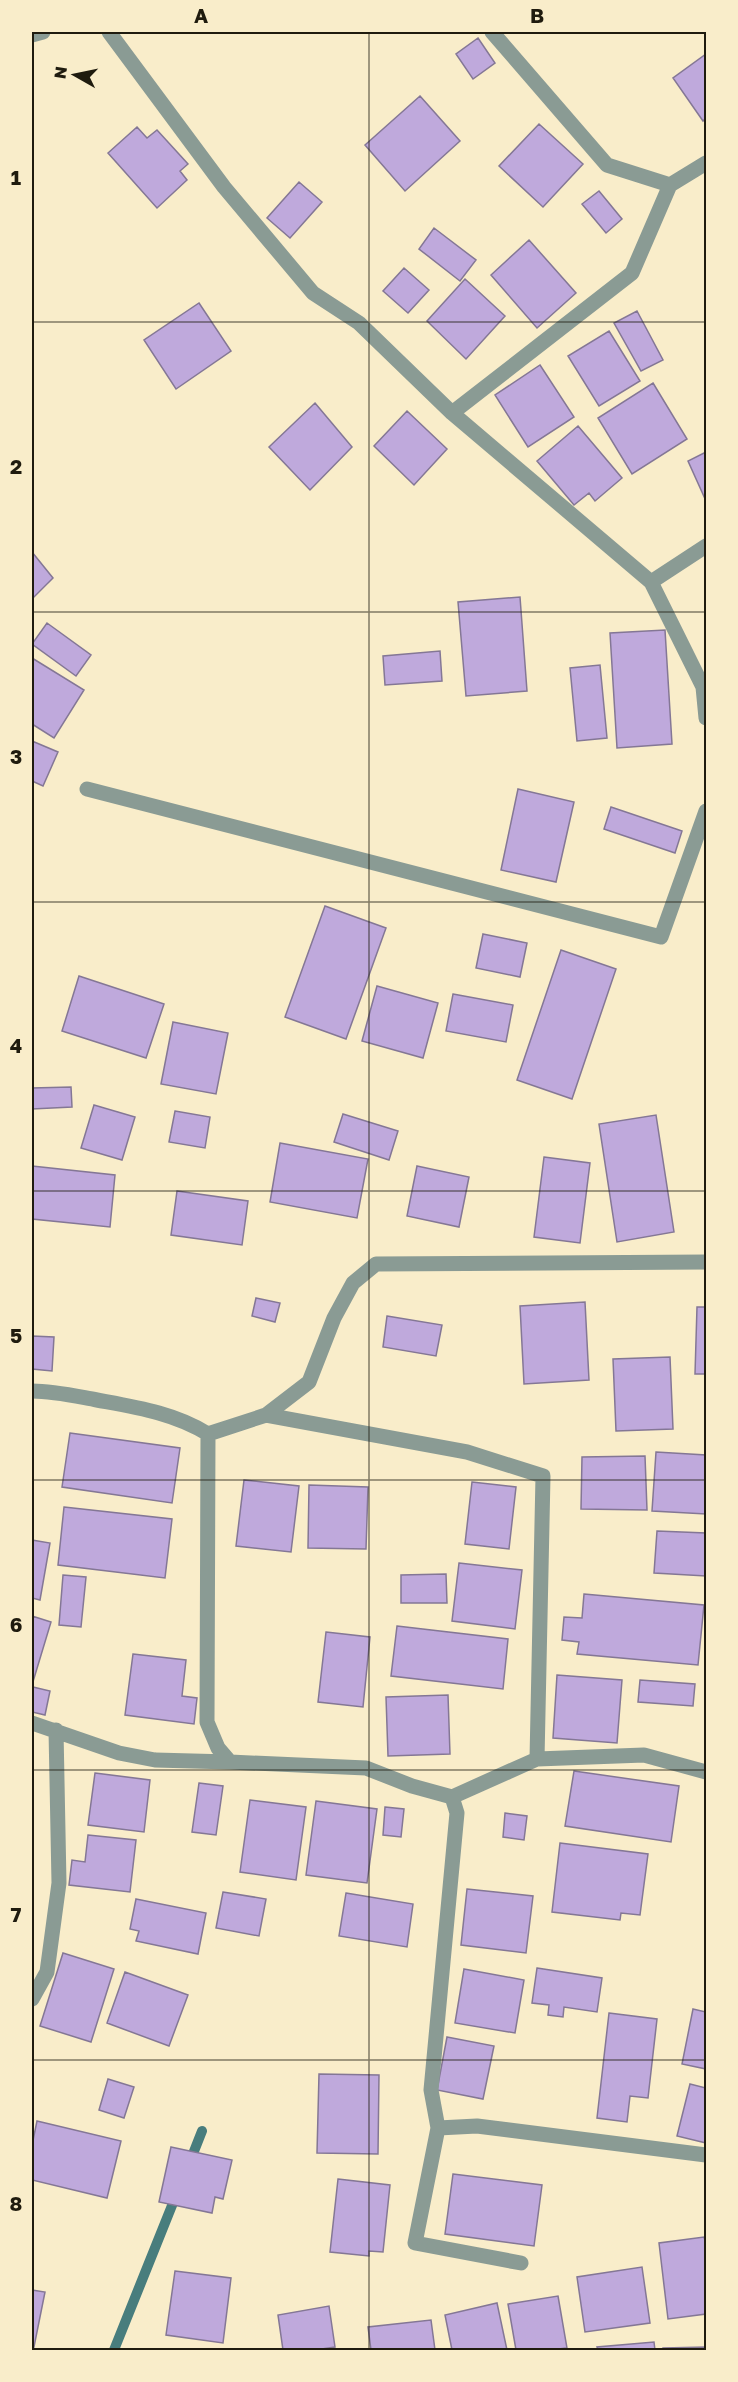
<svg xmlns="http://www.w3.org/2000/svg" width="738" height="2382" viewBox="0 0 738 2382" font-family="'Golos Text',sans-serif">
  <rect width="100%" height="100%" fill="#f9edca"/>
  <g fill="none" stroke-linecap="round" stroke-linejoin="round">
    <path stroke="#487d7d" stroke-width="10" d="M189 2164 202 2131
      M114 2350 177 2193"/>
  </g>
  <path fill="#bfa9dc" stroke="#847795" stroke-width="1.5" d="M478 38 495 63 473 79 456 54Z
    M706 54V118L703 121 673 78Z
    M420 96 460 141 405 191 365 145Z
    M539 124 583 164 543 207 499 166Z
    M137 127 147 138 157 130 188 164 180 171 187 180 157 208 108 153Z
    M299 182 322 202 290 238 267 218Z
    M599 191 622 219 606 233 582 204Z
    M434 228 476 260 460 281 419 249Z
    M529 240 576 293 537 328 491 275Z
    M404 268 429 290 408 313 383 291Z
    M465 279 505 316 466 359 427 321Z
    M199 303 231 351 176 389 144 340Z
    M637 311 663 360 641 371 614 323Z
    M609 331 640 381 599 406 568 356Z
    M540 365 574 417 528 447 495 395Z
    M653 383 687 439 632 474 598 418Z
    M315 403 352 447 310 490 269 447Z
    M407 411 447 449 414 485 374 446Z
    M578 426 622 478 595 501 589 493 574 505 537 461Z
    M706 452V501L688 461Z
    M32 552 53 578 32 599Z
    M520 597 527 691 466 696 458 602Z
    M47 623 91 655 76 676 32 644Z
    M665 630 672 744 617 748 610 633Z
    M440 651 442 681 385 685 383 656Z
    M32 658 84 690 54 738 32 724Z
    M600 665 607 738 577 741 570 668Z
    M32 741 58 752 43 786 32 781Z
    M518 789 574 802 556 882 501 870Z
    M611 807 682 831 675 853 604 829Z
    M325 906 386 928 346 1039 285 1017Z
    M483 934 527 943 520 977 476 968Z
    M561 950 616 969 572 1099 517 1080Z
    M79 976 164 1004 146 1058 62 1031Z
    M377 986 438 1003 423 1058 362 1041Z
    M453 994 513 1005 506 1042 446 1031Z
    M173 1022 228 1033 216 1094 161 1084Z
    M71 1087 72 1107 32 1109V1088Z
    M94 1105 135 1117 122 1160 81 1148Z
    M175 1111 210 1117 205 1148 169 1142Z
    M343 1114 398 1131 389 1160 334 1142Z
    M656 1115 674 1232 617 1242 599 1124Z
    M280 1143 368 1159 357 1218 270 1202Z
    M544 1157 590 1163 580 1243 534 1237Z
    M32 1166 115 1175 110 1227 32 1219Z
    M417 1166 469 1177 459 1227 407 1216Z
    M177 1191 248 1201 242 1245 171 1235Z
    M256 1298 280 1303 275 1322 252 1316Z
    M585 1302 589 1380 524 1384 520 1306Z
    M697 1307H706V1374H695Z
    M387 1316 442 1325 436 1356 383 1347Z
    M32 1336 54 1337 52 1371 32 1369Z
    M670 1357 673 1429 616 1431 613 1359Z
    M70 1433 180 1448 172 1503 62 1487Z
    M656 1452 706 1455V1514L652 1511Z
    M645 1456 647 1510 581 1509 582 1457Z
    M244 1480 299 1486 291 1552 236 1546Z
    M472 1482 516 1487 509 1549 465 1544Z
    M309 1485 368 1487 366 1549 308 1548Z
    M64 1507 172 1519 165 1578 58 1565Z
    M657 1531 706 1533V1576L654 1573Z
    M32 1540 50 1543 40 1600 32 1598Z
    M459 1563 522 1570 515 1629 452 1621Z
    M446 1574 447 1603H401V1575Z
    M63 1575 86 1577 81 1627 59 1625Z
    M584 1594 704 1605 698 1665 577 1654 579 1642 562 1640 564 1617 582 1618Z
    M32 1616 51 1622 32 1685Z
    M397 1626 508 1639 503 1689 391 1676Z
    M326 1632 370 1637 363 1707 318 1702Z
    M133 1654 186 1660 182 1696 197 1698 194 1724 125 1715Z
    M557 1675 622 1680 617 1743 553 1738Z
    M640 1680 695 1684 693 1706 638 1702Z
    M33 1687 50 1691 45 1715 32 1712Z
    M448 1695 450 1754 388 1756 386 1697Z
    M574 1771 679 1786 671 1842 565 1826Z
    M95 1773 150 1780 144 1832 88 1825Z
    M199 1783 223 1786 216 1835 192 1832Z
    M250 1800 306 1807 296 1880 240 1872Z
    M316 1801 377 1809 367 1883 306 1875Z
    M385 1807 404 1809 401 1837 383 1835Z
    M505 1813 527 1816 524 1840 503 1837Z
    M88 1835 136 1840 130 1892 69 1885 72 1860 85 1862Z
    M560 1843 648 1854 640 1915 621 1913 620 1920 552 1912Z
    M467 1889 533 1896 526 1953 461 1945Z
    M223 1892 266 1899 259 1936 216 1928Z
    M346 1893 413 1904 407 1947 339 1936Z
    M136 1899 206 1913 198 1954 136 1941 139 1931 130 1929Z
    M63 1953 114 1969 91 2042 40 2026Z
    M537 1968 602 1978 597 2012 564 2007 563 2017 548 2015 549 2005 532 2003Z
    M464 1969 524 1980 515 2033 455 2023Z
    M125 1972 188 1995 169 2046 107 2023Z
    M693 2009 706 2012V2069L682 2064Z
    M609 2013 657 2019 648 2098 630 2096 627 2122 597 2118Z
    M447 2037 494 2046 483 2099 437 2090Z
    M319 2074 379 2075 378 2154 317 2153Z
    M108 2079 134 2087 124 2118 99 2110Z
    M690 2084 706 2088V2143L677 2136Z
    M37 2121 121 2141 107 2198 32 2180V2145Z
    M171 2147 232 2160 223 2199 215 2197 212 2213 159 2202Z
    M453 2174 542 2185 534 2246 445 2234Z
    M338 2179 390 2185 383 2252 369 2251V2256L330 2252Z
    M704 2237 706 2243V2314L668 2319 659 2243Z
    M642 2267 650 2323 585 2332 577 2277Z
    M175 2271 231 2278 223 2343 166 2335Z
    M32 2290 45 2292 34 2347 32 2346Z
    M558 2296 567 2348 550 2350H516L508 2304Z
    M497 2303 507 2350H452L445 2315Z
    M329 2306 335 2347 315 2350H283L278 2315Z
    M431 2320 435 2350H371L368 2327Z
    M654 2342 655 2350H598L597 2347Z
    M706 2347V2350H663V2348Z"/>
  <g fill="none" stroke-linecap="round" stroke-linejoin="round">
    <path stroke="#8a9b94" stroke-width="15" d="M109 32 224 187 313 293 359 323 452 413 651 582 703 687 706 718
      M492 32 607 165 670 185
      M32 35 43 32
      M452 413 632 273 670 185 706 163
      M651 582 706 546
      M87 789 661 937 706 811
      M32 1391C54 1391 75 1396 97 1400 135 1407 175 1413 208 1434
      M266 1415 467 1452 543 1476 537 1759
      M208 1434 207 1722 218 1748 230 1762 366 1768 412 1786 452 1797 537 1759 644 1755 706 1772
      M208 1434 266 1415 309 1382 334 1318 353 1283 376 1264 706 1262
      M32 1723 119 1753 155 1760 230 1762
      M452 1797 457 1813 431 2090 438 2128 477 2126 706 2155
      M32 1999 47 1972 59 1883 56 1730
      M438 2128 415 2243 521 2263"/>
  </g>
  <path fill="none" stroke="#1f1b0e" stroke-width="1.5" stroke-opacity="0.55" d="M369 32V2350M32 322H706M32 612H706M32 902H706M32 1191H706M32 1480H706M32 1770H706M32 2060H706"/>
  <rect width="738" height="2382" fill="none" stroke="#f9edca" stroke-width="66"/>
  <g transform="translate(75 75) rotate(279)" stroke="#f9edca" stroke-width="4.5" paint-order="stroke">
  <path d="M0-4.5L10 22L0 15L-10 22Z" fill="#1f1b0e"/>
  <text y="-9" font-size="16" font-weight="bold" text-anchor="middle" fill="#1f1b0e">N</text>
  </g>
  <rect x="33" y="33" width="672" height="2316" fill="none" stroke="#1f1b0e" stroke-width="2"/>
  <g font-size="20" text-anchor="middle" font-weight="bold" fill="#1f1b0e">
    <text x="201" y="23">A</text>
    <text x="537" y="23">B</text>
    <text x="16" y="185">1</text>
    <text x="16" y="474">2</text>
    <text x="16" y="764">3</text>
    <text x="16" y="1053">4</text>
    <text x="16" y="1343">5</text>
    <text x="16" y="1632">6</text>
    <text x="16" y="1922">7</text>
    <text x="16" y="2211">8</text>
  </g>
</svg>
